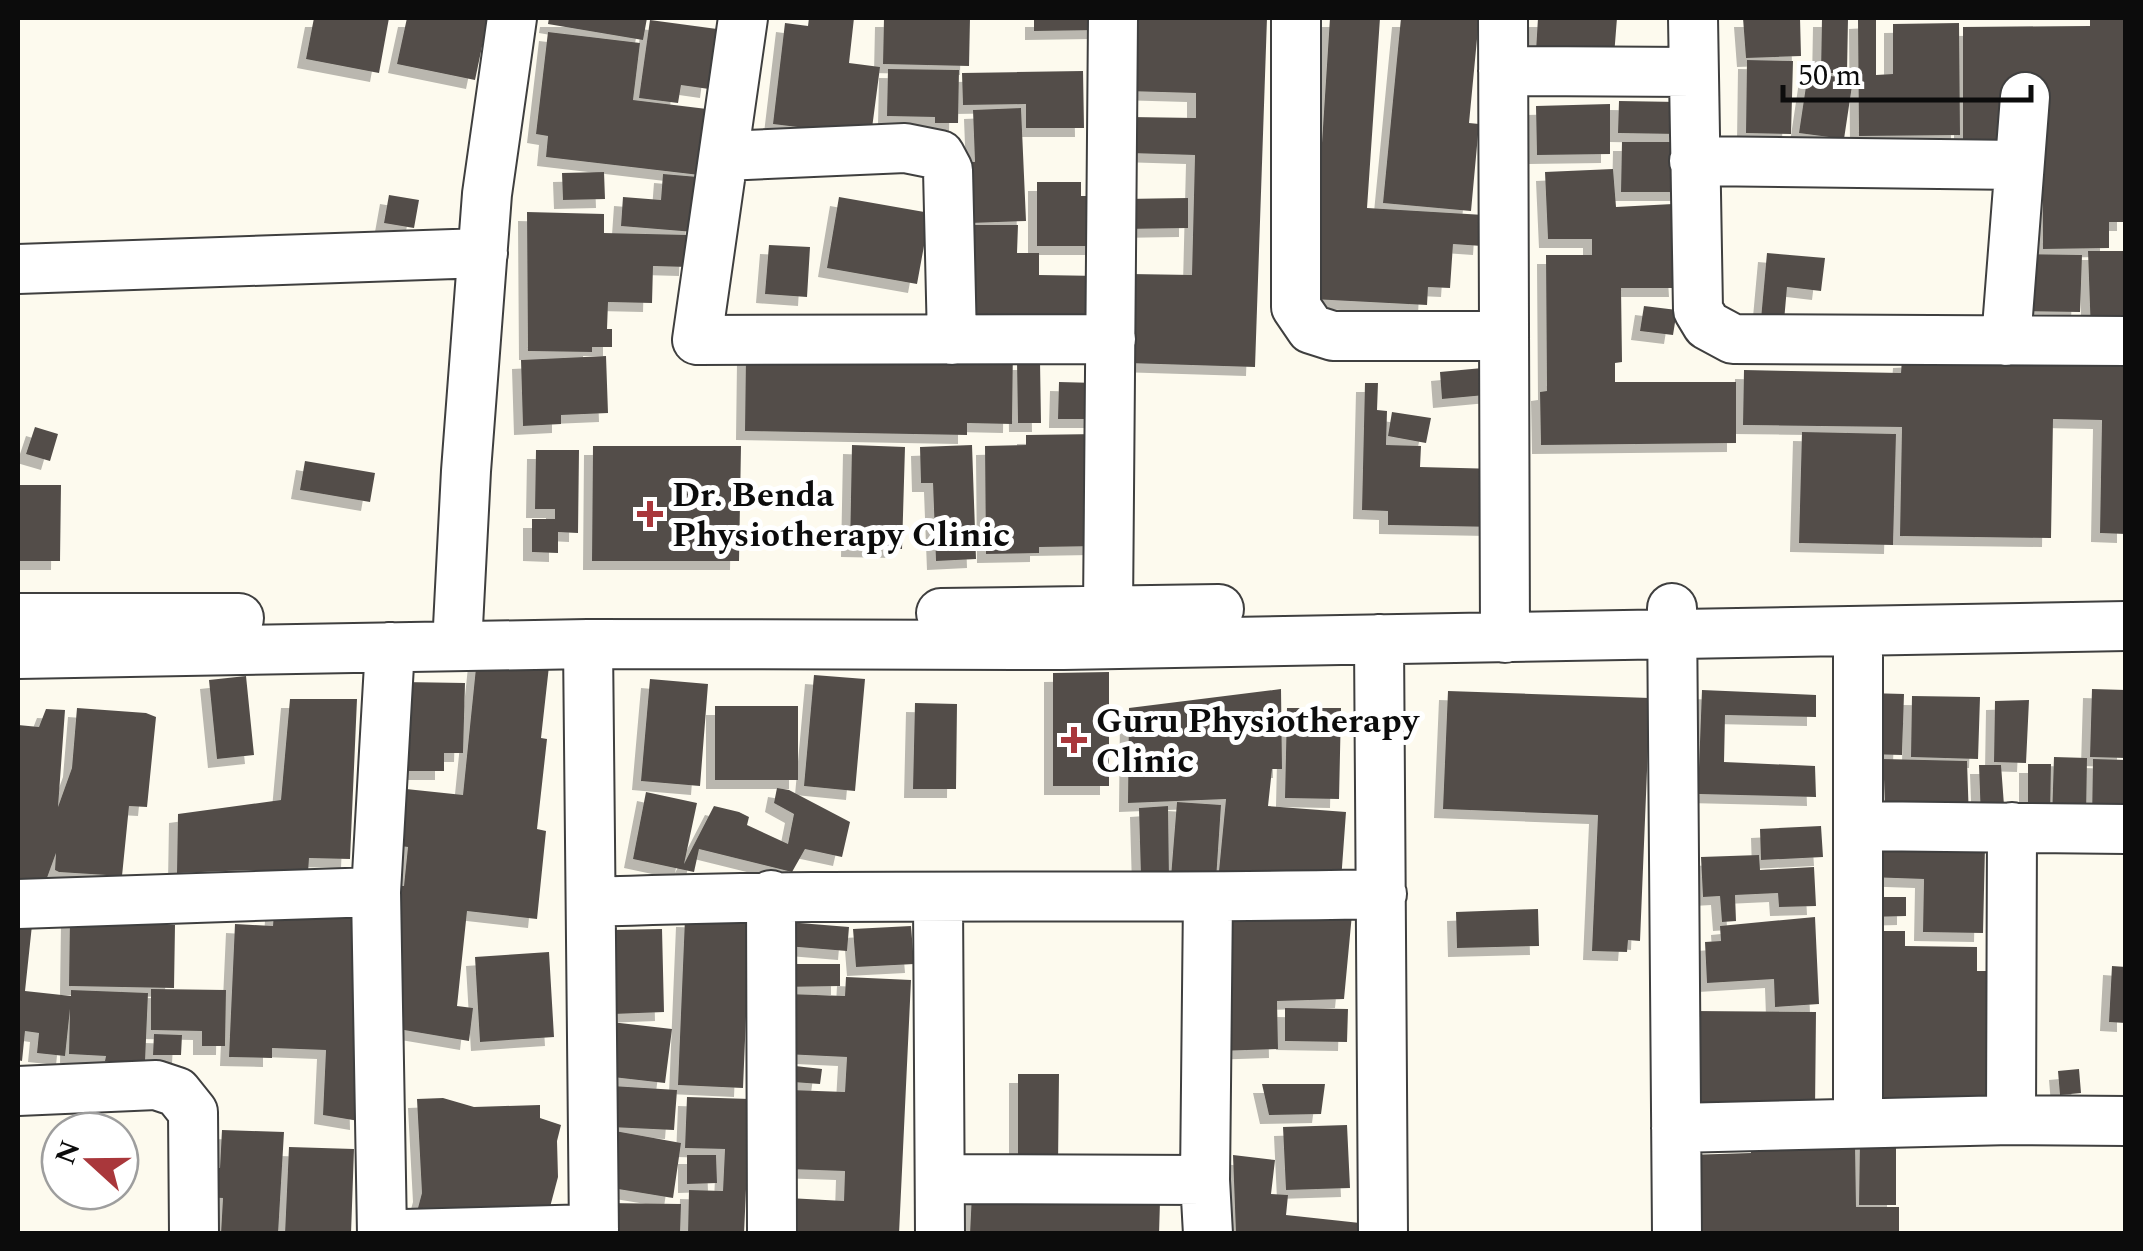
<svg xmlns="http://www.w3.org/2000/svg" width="2143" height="1251" viewBox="0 0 2143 1251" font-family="Spectral,serif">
  <defs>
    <filter id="shadow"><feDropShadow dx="-9" dy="9" stdDeviation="0" flood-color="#0004"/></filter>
  </defs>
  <rect width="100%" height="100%" fill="#fdfaee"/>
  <path fill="#534e4a" filter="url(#shadow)" d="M314 18H389L379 73 306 59Z
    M407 18H488L475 80 397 64Z
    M549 18H647L643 40 548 24Z
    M809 18H854L849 63 880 67 871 136 773 124 785 23 808 26Z
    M884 18H970L969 66 883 64Z
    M1034 18H1100V30L1034 31Z
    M1129 18H1267L1255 367 1127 363 1130 274 1192 275 1195 155 1129 153 1130 117 1196 118V93L1126 91Z
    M1330 18H1380L1367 208 1484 215 1482 246 1453 244 1450 288 1428 287 1427 305 1312 299Z
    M1401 18H1479L1469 123 1479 124 1471 211 1383 203Z
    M1538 18H1617L1614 56 1536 51Z
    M1743 18H1800L1801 56 1746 58Z
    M1822 18H1848L1847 73H1821Z
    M2090 18H2126V222H2109V248L2043 249 2042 83 2011 147 1963 148V27L2090 26Z
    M1876 19V75L1893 74V24L1959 23 1960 135 1859 136 1858 20Z
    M650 20 717 29 709 89 681 85 678 103 639 98Z
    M548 32 640 43 633 100 715 110 708 176 546 157 548 136 536 134Z
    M1747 60 1793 61 1791 134 1746 133Z
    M888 69 959 70 958 123H935V117L887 116Z
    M1083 71 1084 128H1026V104L963 105 962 73Z
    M1808 73 1853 79 1844 139 1799 133Z
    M1619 101 1679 102 1678 134 1618 133Z
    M1610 104V154L1537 155 1536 106Z
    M1021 108 1026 221 970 223 968 162H975L973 110Z
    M1622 142H1682V192H1621Z
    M1613 169 1616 207 1673 204 1678 288H1621L1622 362 1615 363V382H1736V443L1541 445 1540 392 1547 391 1546 255H1592V239H1548L1545 172Z
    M604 172 605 199 563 200 562 173Z
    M663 174 698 177 694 232 621 226 623 197 661 200Z
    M1037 182H1081V196H1102V246H1037Z
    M389 195 419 200 414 228 384 223Z
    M839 197 930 213 917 284 827 268Z
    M1188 198V228L1124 229V199Z
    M527 212 604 214V233L689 235 688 267 653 266 652 303 608 302 607 329H612V347H592V352L528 351Z
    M970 225H1018L1017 253H1039V275L1101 276V317L968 315Z
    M769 245 810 247 807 297 765 294Z
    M2088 251H2126V333L2091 334Z
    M1767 253 1825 258 1821 291 1787 287 1784 321 1761 319Z
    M2020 254 2082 255 2080 312 2019 311Z
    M1644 306 1677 310 1673 335 1640 331Z
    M1013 345 1012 424 967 423V435L745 431 746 353Z
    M2126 348V534L2100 533 2102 420 2053 419 2051 538 1900 536 1902 427 1743 425 1744 370 1901 373 1902 359Z
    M606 356 608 413 561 415V424L523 426 521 360Z
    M1017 361H1040L1041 423H1018Z
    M1493 367 1496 394 1442 399 1440 372Z
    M1059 382 1097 383V419H1058Z
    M1365 383H1378L1377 410 1387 411 1386 445 1421 446 1420 467 1499 469 1497 527 1388 525V511L1362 510Z
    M1392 412 1431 418 1426 443 1388 436Z
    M35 427 58 434 50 461 26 454Z
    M1802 432 1896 434 1893 545 1799 543Z
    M1099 434 1100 546 1039 547V553L986 554 985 446 1026 445V435Z
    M852 445 905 447 902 549 850 548Z
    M972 445 976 559 936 561 933 483H921L920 447Z
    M593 446H741L739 561H592Z
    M536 450H579L578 533 558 532V553L532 552V519H555V509H535Z
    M305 461 375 473 370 502 300 490Z
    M18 485H61L60 561H18Z
    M477 658 549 666 541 738 547 739 537 829 546 831 537 919 467 911 457 1006 473 1008 469 1041 404 1030 400 886H404L408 847 400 846 406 789 463 795Z
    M1109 672V786H1053V673Z
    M814 675 865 679 855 791 804 786Z
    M246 676 254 755 217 759 209 680Z
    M650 679 708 684 700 786 641 781Z
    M402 682 465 683 463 753H444V771H400Z
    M1281 689 1282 769H1272L1268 806 1346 812 1341 881 1219 871 1226 799 1128 803 1129 708Z
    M2092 689 2126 690V758L2090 757Z
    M1702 690 1816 695V717L1725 715 1724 762 1815 766 1816 797 1698 794Z
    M1448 691 1650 698 1640 941 1628 940 1627 952 1592 951 1598 815 1443 809Z
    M1867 693 1904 694 1902 755 1865 754Z
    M1912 696 1980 697 1978 759 1911 757Z
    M290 699H357L350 859 309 858 308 873 249 870 177 873 178 814 281 800Z
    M2029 700 2026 763 1994 762 1995 701Z
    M915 703 957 704 956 789H913Z
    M715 706H798V780H715Z
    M77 708 146 713 156 717 147 807 129 806 122 876 59 872 55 870 56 853 44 886 18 884V725L39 727 46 709 65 710 58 807 72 768Z
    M1287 708H1341L1339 799 1285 798Z
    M2054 757 2087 758 2086 819 2052 818Z
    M1883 759 1967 761 1969 820H1886Z
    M2093 759 2126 760V816L2092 820Z
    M2028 764H2051L2050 820 2028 821Z
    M1979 765H2001L2005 819 1981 820Z
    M777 788 789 790 850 822 842 857 805 849 792 872 699 849 694 872 633 859 646 792 697 803 684 864 714 806 739 812 749 817 747 825 788 844 794 814 774 803Z
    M1177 802 1221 805 1216 880 1171 877Z
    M1168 806 1169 879 1141 877 1139 808Z
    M1821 826 1823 857 1761 860 1760 829Z
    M1868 844 1985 847 1983 933 1923 932 1924 879 1867 877Z
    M1759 855 1760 870 1814 867 1816 906 1779 907 1778 893 1735 895 1736 921 1722 922 1720 896 1703 897 1701 857Z
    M1869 897H1906V916L1869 917Z
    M1538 909 1539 946 1457 948 1456 912Z
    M274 912 354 918 359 1121 323 1115 326 1050 272 1048V1058L229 1057 235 924 273 926Z
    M1352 914 1344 999 1277 1001 1278 1049 1217 1051 1226 916Z
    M70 915 151 917V925H175L174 988 69 986Z
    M1815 917 1819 1004 1775 1007 1774 979 1707 983 1705 942 1721 941 1720 926Z
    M685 918 750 920 743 1088 678 1085Z
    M787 922 849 927 847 951 786 946Z
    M32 925 25 991 71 996V990L148 993 145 1062 105 1061 106 1056 69 1054 70 1009 65 1056 37 1053 39 1033 25 1031 22 1061 18 1060V926Z
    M911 926 914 964 856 967 853 929Z
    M662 929 664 1012 613 1014 610 930Z
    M1869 931H1905V946L1977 947V971H1991V1114L1867 1113Z
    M549 952 554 1037 480 1042 475 957Z
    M780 964H840V986L780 987Z
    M2112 966 2126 967V1023L2109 1022Z
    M846 977 911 980 899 1234H787L788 1198 844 1201 845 1171 787 1169 790 1090 845 1092 847 1057 784 1054 787 994 845 996Z
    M151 989 226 990 225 1046H202V1031L151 1030Z
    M1285 1008 1348 1009 1347 1042 1285 1041Z
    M1693 1011 1816 1012 1815 1110 1692 1109Z
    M611 1022 672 1029 665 1083 604 1076Z
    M154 1034 182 1035 181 1055H153Z
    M795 1066 822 1069 820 1084 793 1082Z
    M2079 1069 2081 1093 2060 1095 2058 1071Z
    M1018 1074H1059L1058 1166H1018Z
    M1262 1084H1325L1321 1114 1269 1115Z
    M612 1086 677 1090 674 1130 610 1127Z
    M687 1097 750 1099 744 1234H688L689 1190 723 1191 725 1149 685 1148Z
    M443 1098 474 1107 540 1105V1118L561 1125 557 1141 558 1177 550 1207 418 1208 422 1193 417 1099Z
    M1347 1125 1350 1188 1286 1190 1283 1127Z
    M222 1130 284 1132 278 1234H221L223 1198 201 1197 202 1166 220 1168Z
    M615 1131 681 1143 673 1198 606 1187Z
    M1860 1138H1896V1205H1859Z
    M1855 1142 1856 1207H1899V1234H1688L1687 1155 1751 1153V1149Z
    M289 1147 354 1149 351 1234H285Z
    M687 1155H716L717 1183 687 1184Z
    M1233 1155 1275 1160 1271 1194 1288 1195 1286 1215 1360 1223 1359 1234H1236Z
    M972 1193 1160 1201 1159 1234H970Z
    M604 1203 681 1204 680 1234H603Z"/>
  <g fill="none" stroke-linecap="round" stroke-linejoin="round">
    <g stroke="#3f3f3f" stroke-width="52">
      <path id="minor" d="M743 18 697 340 1111 339
        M1296 18V307L1311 329 1333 336H1502
        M1503 18 1505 638
        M1693 18 1698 310 1707 325 1733 339 2126 341
        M1503 71 1692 72
        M724 156 905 148 940 155 948 170 952 340
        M1694 161 2019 165
        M18 269 483 253
        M2006 341 2025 97
        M1672 608 1677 1234
        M1108 611 1113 18
        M941 613 1219 609
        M18 618H239
        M1379 639 1383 1234
        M588 644 594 1234
        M457 646 466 471 487 194 512 18
        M18 654 588 644 1064 645 2126 626
        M1858 826 2126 829
        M771 895 772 1234
        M938 899 940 1234
        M591 902C855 892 1118 900 1382 894
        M18 904 376 892
        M18 1091 156 1085 177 1092 193 1112 194 1234
        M2011 1120 2012 827
        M1858 1123V631
        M1676 1128 2011 1120 2126 1121
        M940 1179 1205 1180 1208 1234
        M1205 1180 1208 898
        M382 1234 376 892 390 647
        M404 1234 594 1229"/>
    </g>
    <use href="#minor" stroke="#fff" stroke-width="48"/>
  </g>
  <g fill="#a9373b" stroke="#fff" stroke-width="4">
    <path d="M645 499h10v10h10v10h-10v10h-10v-10h-10v-10h10z"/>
    <path d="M1069 725h10v10h10v10h-10v10h-10v-10h-10v-10h10z"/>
  </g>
  <g text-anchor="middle" stroke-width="10" stroke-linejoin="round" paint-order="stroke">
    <g font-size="35" font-weight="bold" fill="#0c0c0c" stroke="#fff" text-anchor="start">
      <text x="672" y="506">Dr. Benda<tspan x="672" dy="40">Physiotherapy Clinic</tspan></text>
      <text x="1096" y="732">Guru Physiotherapy<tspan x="1096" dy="40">Clinic</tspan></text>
    </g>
  </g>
  <rect width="2143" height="1251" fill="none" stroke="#0c0c0c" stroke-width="40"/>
  <g transform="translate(90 1161) rotate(291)"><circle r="48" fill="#ffffff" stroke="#9e9e9e" stroke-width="2.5"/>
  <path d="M0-8L18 38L0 25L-18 38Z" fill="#a9373b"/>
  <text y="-15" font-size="28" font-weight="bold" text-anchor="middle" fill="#0c0c0c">N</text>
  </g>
  <path d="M1783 85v15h248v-15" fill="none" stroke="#0c0c0c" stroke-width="5"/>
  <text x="1798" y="85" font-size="30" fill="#0c0c0c" stroke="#ffffff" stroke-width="8" paint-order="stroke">50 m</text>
</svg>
